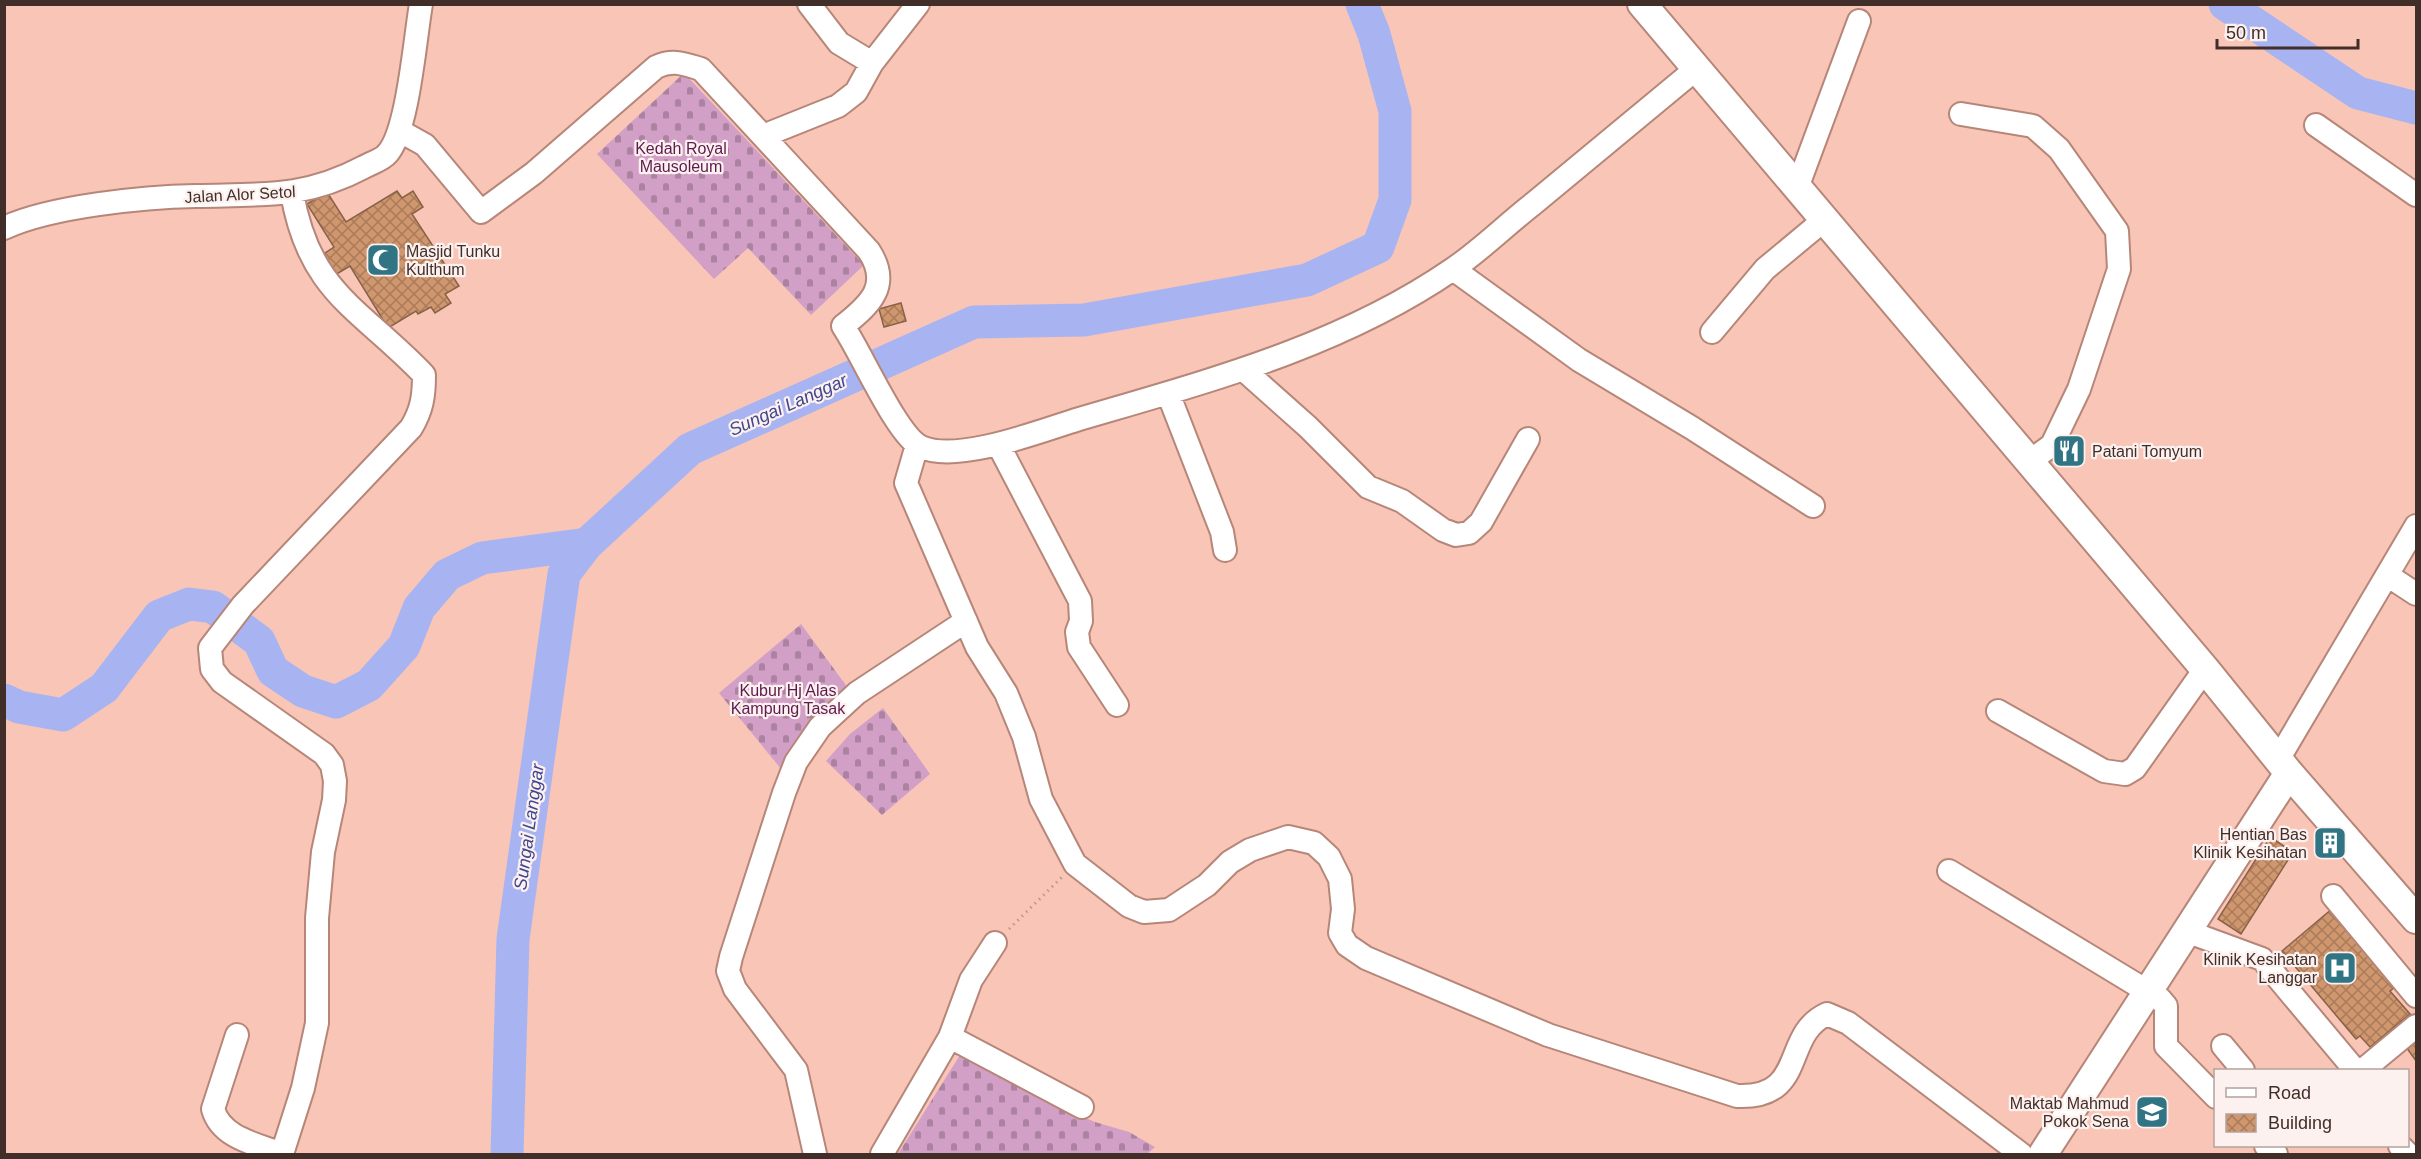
<svg xmlns="http://www.w3.org/2000/svg" width="2421" height="1159" viewBox="0 0 2421 1159" font-family="Arial,sans-serif">
  <defs>
    <pattern id="cemetery-stones" width="16" height="16" patternUnits="userSpaceOnUse" patternTransform="scale(1.5)"><rect width="16" height="16" fill="#d29fc6"/><path d="M2 7V4a2 2 0 0 1 4 0v3zM10 15v-3a2 2 0 0 1 4 0v3z" fill="#ac82a1"/></pattern>
    <pattern id="building-cross-hatch" width="8" height="8" patternUnits="userSpaceOnUse" patternTransform="scale(1.5)"><rect width="8" height="8" fill="#d0966e"/><path d="M0 0l8 8M0 8l8-8" fill="none" stroke="#aa7b5a"/></pattern>
  </defs>
  <rect width="100%" height="100%" fill="#f9c5b7"/>
  <path fill="url(#cemetery-stones)" d="M684 73 864 265 811 315 748 248 714 279 597 154Z
    M801 624 856 699 786 775 719 693Z
    M883 708 930 774 882 815 826 761 850 734Z
    M965 1047 1065 1109 1095 1122 1129 1132 1155 1147 1147 1154H898Z"/>
  <g fill="none" stroke-linecap="round" stroke-linejoin="round">
    <path stroke="#a8b4f2" stroke-width="33" d="M2225 4 2358 93 2416 108
      M4 700 19 707 63 715 104 688 159 616 189 604 213 607 259 641 273 671 303 691 336 702 369 685 404 646 419 608 447 575 482 558 587 544
      M507 1154 513 939 564 574 587 544 690 449 974 322 1084 320 1307 280 1378 247 1395 200V111L1374 34 1362 4"/>
  </g>
  <path fill="url(#building-cross-hatch)" stroke="#886247" stroke-width="1.5" d="M397 191 402 198 413 191 423 207 412 214 459 286 445 294 451 303 435 313 431 307 418 314 416 311 388 328 350 266 335 275 322 255 334 247 307 204 327 192 346 222Z
    M901 303 906 321 884 327 879 309Z
    M2270 837 2293 852 2241 934 2218 919Z
    M2333 908 2398 985 2390 991 2410 1014 2370 1047 2360 1036 2356 1039 2282 951Z
    M2416 1039V1061L2406 1047Z"/>
  <g fill="none" stroke-linecap="round" stroke-linejoin="round">
    <g stroke="#b68679" stroke-width="26">
      <path id="minor" d="M809 4 839 43 872 63
        M1961 114 2033 126 2059 149 2117 231 2119 269 2079 389 2052 445 2029 462
        M2316 125 2416 195
        M400 131 425 145 481 212 534 173 656 67C673 59 684 64 701 69L869 251C891 285 871 304 843 326 861 352 897 436 921 447 957 463 1038 432 1076 420 1205 382 1340 347 1453 269 1481 250 1506 225 1533 204 1587 159 1642 114 1696 69
        M763 136 838 106 856 92 872 63 918 4
        M1797 188 1859 21
        M4 228C51 206 145 197 196 196 261 194 304 199 364 167 371 163 382 160 387 154 408 132 415 38 421 4
        M1453 269 1579 360 1692 428 1813 506
        M1712 332 1765 269 1824 220
        M1244 370 1308 427 1368 487 1402 501 1443 530 1456 535 1469 533 1481 522 1528 439
        M1168 393 1222 532 1225 550
        M998 444 1080 601 1081 621 1077 632 1079 647 1117 705
        M917 445 906 483 977 647 1006 693 1024 737 1041 799 1075 864 1129 906 1144 912 1169 910 1207 885 1230 862 1250 850 1288 837 1314 843 1329 857 1340 879 1343 909 1340 933 1347 945 1366 958 1548 1035 1737 1096C1808 1099 1781 1035 1827 1014L1848 1023 2021 1154
        M2387 575 2416 594
        M1998 711 2104 771 2125 774 2135 768 2205 669
        M2279 758 2416 526
        M1949 871 2160 999 2166 1006V1046L2216 1097
        M2333 896 2416 996
        M2186 931 2262 959 2355 1070
        M237 1035 213 1109C221 1138 256 1144 282 1154
        M950 1037 1082 1107
        M2223 1046 2243 1070
        M2363 1070 2416 1026
        M2266 1146 2276 1154
        M2400 1146 2408 1154
        M282 1154 303 1088 317 1023V918L323 852 334 800 335 781 332 765 324 754 222 682 212 669 210 648 243 605 411 428C422 410 424 396 424 375 361 309 309 293 292 193
        M815 1154 796 1070 735 989 728 971 731 957 784 793 796 762 820 727 857 693 966 621
        M882 1154 950 1037 971 980 995 943"/>
    </g>
    <g stroke="#b68679" stroke-width="32">
      <path id="major" d="M1642 4 2205 669 2289 773 2416 919
        M2043 1154 2289 773"/>
    </g>
    <path stroke="#c0968b" stroke-width="3" stroke-dasharray="1.5 4.5" stroke-linecap="butt" d="M1009 929 1062 877"/>
    <use href="#minor" stroke="#fff" stroke-width="22"/>
    <use href="#major" stroke="#fff" stroke-width="28"/>
  </g>
  <defs>
    <g id="mosque-square" transform="scale(1.725)"><rect x="-9" y="-9" width="18" height="18" rx="4" fill="#317585" stroke="#fcf1ee"/><path d="M3.5-4.9A6 6 0 1 0 3.5 4.9A5 5 0 1 1 3.5-4.9Z" fill="#fff"/></g>
    <g id="restaurant-square" transform="scale(1.725)"><rect x="-9" y="-9" width="18" height="18" rx="4" fill="#317585" stroke="#fcf1ee"/><path d="M-5-6h1v4h1v-4h1v4h1v-4h1v5L-1.5 .5V6h-2V.5L-5-1ZM5-6V6H3V1.5H1.5Q1.5-4 5-6Z" fill="#fff"/></g>
    <g id="building-square" transform="scale(1.725)"><rect x="-9" y="-9" width="18" height="18" rx="4" fill="#317585" stroke="#fcf1ee"/><path d="M-4-6H4V6H1V3H-1V6H-4ZM-2.5-4.3h1.7v1.8h-1.7ZM.8-4.3h1.7v1.8H.8ZM-2.5-1h1.7V.8h-1.7ZM.8-1h1.7V.8H.8Z" fill="#fff"/></g>
    <g id="hospital-square" transform="scale(1.725)"><rect x="-9" y="-9" width="18" height="18" rx="4" fill="#317585" stroke="#fcf1ee"/><path d="M-5-5h3v3.5h4V-5h3V5h-3V1.5h-4V5h-3Z" fill="#fff"/></g>
    <g id="school-square" transform="scale(1.725)"><rect x="-9" y="-9" width="18" height="18" rx="4" fill="#317585" stroke="#fcf1ee"/><path d="M0-5L7-2L0 1L-7-2ZM-4 1L0 2.5L4 1V4Q0 6-4 4Z" fill="#fff"/></g>
  </defs>
  <g fill-rule="evenodd">
    <use href="#mosque-square" x="383" y="260"/>
    <use href="#restaurant-square" x="2069" y="451"/>
    <use href="#building-square" x="2330" y="843"/>
    <use href="#hospital-square" x="2340" y="968"/>
    <use href="#school-square" x="2152" y="1112"/>
  </g>
  <g text-anchor="middle" stroke-width="4.5" stroke-linejoin="round" paint-order="stroke">
    <g font-size="16" fill="#5d1a51" stroke="#fcf1ee">
      <text x="681" y="154">Kedah Royal<tspan x="681" dy="18">Mausoleum</tspan></text>
      <text x="788" y="696">Kubur Hj Alas<tspan x="788" dy="18">Kampung Tasak</tspan></text>
    </g>
    <g font-size="16" fill="#422e29" stroke="#fcf1ee">
      <text transform="translate(240 194) rotate(-3)" y="6">Jalan Alor Setol</text>
    </g>
    <g font-size="16" fill="#422e29" stroke="#fcf1ee" text-anchor="end">
      <text x="406" y="257" text-anchor="start">Masjid Tunku<tspan x="406" dy="18">Kulthum</tspan></text>
      <text x="2092" y="457" text-anchor="start">Patani Tomyum</text>
      <text x="2307" y="840">Hentian Bas<tspan x="2307" dy="18">Klinik Kesihatan</tspan></text>
      <text x="2317" y="965">Klinik Kesihatan<tspan x="2317" dy="18">Langgar</tspan></text>
      <text x="2129" y="1109">Maktab Mahmud<tspan x="2129" dy="18">Pokok Sena</tspan></text>
    </g>
    <g font-size="18" font-style="italic" fill="#3f4790" stroke="#fcf1ee">
      <text transform="translate(788 405) rotate(-24)" y="6">Sungai Langgar</text>
      <text transform="translate(529 827) rotate(-82)" y="6">Sungai Langgar</text>
    </g>
  </g>
  <rect width="2421" height="1159" fill="none" stroke="#422e29" stroke-width="12"/>
  <rect x="2214" y="1069" width="195" height="78" fill="#fcf1ee" stroke="#b2a39f" stroke-width="1.5"/>
  <rect x="2226" y="1088" width="30" height="9" fill="#ffffff" stroke="#b2a39f" stroke-width="1.5"/>
  <text x="2268" y="1099" font-size="18" fill="#422e29">Road</text>
  <rect x="2226" y="1114" width="30" height="18" fill="url(#building-cross-hatch)" stroke="#b2a39f" stroke-width="1.5"/>
  <text x="2268" y="1129" font-size="18" fill="#422e29">Building</text>
  <path d="M2217 39v9h141v-9" fill="none" stroke="#422e29" stroke-width="3"/>
  <text x="2226" y="39" font-size="18" fill="#422e29" stroke="#fcf1ee" stroke-width="4.5" paint-order="stroke">50 m</text>
</svg>
